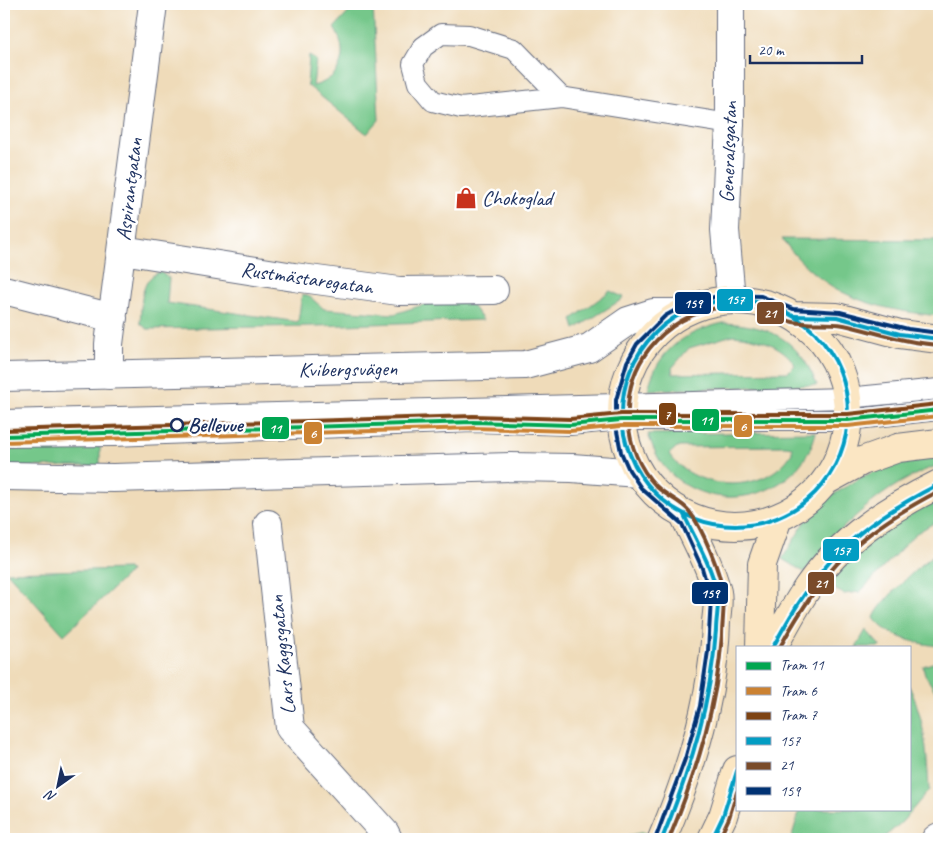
<svg xmlns="http://www.w3.org/2000/svg" width="943" height="843" viewBox="0 0 943 843" font-family="Caveat,sans-serif">
  <rect width="100%" height="100%" fill="#fff"/>
  <filter id="ink" filterUnits="userSpaceOnUse"><feTurbulence type="fractalNoise" baseFrequency=".02" numOctaves="2"/><feDisplacementMap in="SourceGraphic" scale="10" xChannelSelector="R" yChannelSelector="G"/><feConvolveMatrix kernelMatrix="1 2 1 2 8 2 1 2 1" color-interpolation-filters="sRGB"/></filter>
  <filter id="wash" filterUnits="userSpaceOnUse"><feTurbulence type="fractalNoise" baseFrequency=".0096" numOctaves="4" result="noise"/><feDisplacementMap in="SourceGraphic" scale="20" xChannelSelector="R" yChannelSelector="G"/><feGaussianBlur stdDeviation="1.12" result="paint"/><feColorMatrix in="noise" values="0 0 0 0 0 0 0 0 0 0 0 0 0 0 0 0 0 1.4 0 .05"/><feComposite in="paint" operator="in"/></filter>
  <g filter="url(#wash)">
    <rect width="100%" height="100%" fill="#efdbb9"/>
    <path fill="#75c78a" stroke="#487b74" fill-rule="evenodd" d="M344 4 373 5 379 120 367 134 307 85 309 56 316 60 313 86C342 79 350 52 334 28L350 11Z
      M782 239 939 240V316C872 309 824 296 782 239Z
      M160 272 169 278 167 303 298 322 302 294 310 297 324 309 394 314 435 301 470 303 483 320 316 326 147 329 140 323C142 306 139 278 160 272Z
      M610 291 623 297 621 300 575 329 572 319Z
      M723 323C770 325 799 339 817 385L648 390C657 350 685 332 723 323ZM733 335C755 337 783 344 795 365L788 372 673 374 672 368 689 348Z
      M816 432C801 496 718 519 670 473 659 463 653 448 648 434ZM786 446 792 447V453C766 495 697 493 669 454L677 447Z
      M100 446V466L4 467V449Z
      M939 455V465C884 483 839 528 804 572L782 559 805 522 831 496 862 477 901 460Z
      M939 495V520L915 534 860 592 844 594 828 586 841 566 867 538Z
      M939 551V646C918 644 887 637 874 618 878 603 925 560 939 551Z
      M128 569 130 572 64 635 7 572Z
      M866 630 881 647H856Z
      M939 661V697L925 675 923 666Z
      M909 686C925 719 927 754 929 790L902 822 882 839H791L800 809H909Z
      M644 832 650 835 648 839H625L630 835Z"/>
  </g>
  <g filter="url(#ink)">
    <g fill="none" stroke-linecap="round" stroke-linejoin="round">
      <g stroke="#656b7e" stroke-width="22">
        <path id="service" d="M561 97 514 49 469 35 441 34 423 47 413 64 418 83 433 101 461 108 561 97 730 124
          M4 420 847 398 939 389
          M4 437 113 436 473 422 570 425 621 420H848L939 410"/>
      </g>
      <g stroke="#656b7e" stroke-width="30">
        <path id="minor" d="M730 4V124L725 230 731 299
          M122 250 294 277 399 291 494 290
          M4 290 113 318
          M109 375V344L153 4
          M268 524 290 728 385 833 388 839
          M936 839 939 837"/>
      </g>
      <g stroke="#656b7e" stroke-width="30">
        <path id="tertiary" d="M4 377 525 365 589 348 628 321 653 313H680
          M4 476 113 478 510 467 572 468 638 473"/>
      </g>
      <g stroke="#656b7e" stroke-width="30">
        <path id="secondary" d="M622 413a113 113 0 1 1 226 0a113 113 0 1 1-226 0Z
          M794 316 837 317 900 334 939 339
          M827 480 862 461 898 448 939 443
          M760 647 762 564 778 518
          M773 647C784 627 795 606 808 587 841 539 888 509 939 484
          M662 839C691 771 714 697 716 622 717 613 719 601 717 592 710 565 696 540 684 515
          M712 839 723 816 737 770"/>
      </g>
      <use href="#service" stroke="#fff" stroke-width="20"/>
      <use href="#minor" stroke="#fff" stroke-width="28"/>
      <use href="#tertiary" stroke="#fff" stroke-width="28"/>
      <use href="#secondary" stroke="#fbe6c3" stroke-width="28"/>
      <g stroke="#fff" stroke-width="8">
        <path id="bus-1" d="M622 413a113 113 0 1 1 226 0a113 113 0 1 1-226 0Z
          M794 316 837 317 900 334 939 339
          M773 647C819 562 853 528 939 484
          M662 839C690 771 711 703 716 630 716 617 720 604 717 592 711 565 696 540 684 515
          M712 839 723 816 737 771"/>
      </g>
      <g stroke="#fff" stroke-width="8">
        <path id="bus-2" d="M780 647C824 567 858 533 939 491
          M669 839C696 774 717 707 722 635 722 622 725 607 723 593 720 571 703 529 689 511 681 501 666 496 656 486 622 450 618 389 649 349 667 326 694 310 724 307 737 306 753 305 766 311 775 314 783 320 793 322 810 325 827 322 844 325 876 332 905 343 939 345
          M719 839 729 818 737 792"/>
      </g>
      <g stroke="#fff" stroke-width="8">
        <path id="bus-3" d="M656 837 685 759 700 706 708 651 711 598 702 568 682 524 641 488 629 470 621 452 616 426V400L627 362 637 344 665 316 683 306 721 295 761 296 793 309 840 312 908 329 939 333"/>
      </g>
      <use href="#bus-1" stroke="#039dc3" stroke-width="4"/>
      <use href="#bus-2" stroke="#7a4b2a" stroke-width="4"/>
      <use href="#bus-3" stroke="#003273" stroke-width="4"/>
      <g stroke="#fff" stroke-width="8">
        <path id="tram-1" d="M4 436 473 422 570 425 621 420H848L939 410"/>
      </g>
      <g stroke="#fff" stroke-width="8">
        <path id="tram-2" d="M4 442 473 428 570 431 621 426H848L939 416"/>
      </g>
      <g stroke="#fff" stroke-width="8">
        <path id="tram-3" d="M4 430 473 416 570 419 621 414H848L938 404"/>
      </g>
      <use href="#tram-1" stroke="#00a651" stroke-width="4"/>
      <use href="#tram-2" stroke="#cb8232" stroke-width="4"/>
      <use href="#tram-3" stroke="#7d4313" stroke-width="4"/>
    </g>
  </g>
  <defs>
    <g id="shop-bare" transform="scale(1.725)"><path d="M-5-2.5h2.3a2.7 3.5 0 0 1 5.4 0H5L5.5 6h-11ZM-1.5-2.5h3a1.5 2.3 0 0 0-3 0Z" fill="#c8321e" stroke="#fff" stroke-width="2.5" paint-order="stroke"/></g>
  </defs>
  <g fill-rule="evenodd">
    <use href="#shop-bare" x="466" y="198"/>
  </g>
  <circle fill="#fff" stroke="#1b2f5e" stroke-width="2.5" cx="177" cy="425" r="6"/>
  <g text-anchor="middle" stroke-width="5" stroke-linejoin="round" paint-order="stroke">
    <g font-size="21" fill="#1b2f5e" stroke="#fff">
      <text transform="translate(728 152) rotate(-88)" y="7">Generalsgatan</text>
      <text transform="translate(129 189) rotate(-83)" y="7">Aspirantgatan</text>
      <text transform="translate(307 278) rotate(8)" y="7">Rustmästaregatan</text>
      <text transform="translate(348 369) rotate(-1)" y="7">Kvibergsvägen</text>
      <text transform="translate(282 655) rotate(-96)" y="7">Lars Kaggsgatan</text>
    </g>
    <g font-size="21" fill="#1b2f5e" stroke="#fff" text-anchor="start">
      <text x="482" y="205">Chokoglad</text>
    </g>
    <g font-size="21" font-weight="bold" fill="#1b2f5e" stroke="#fff" text-anchor="start">
      <text x="188" y="432">Bellevue</text>
    </g>
  </g>
  <g stroke="#fff" stroke-width="2">
    <rect x="716" y="288" width="38" height="24" rx="5" fill="#039dc3"/>
    <rect x="674" y="291" width="38" height="24" rx="5" fill="#003273"/>
    <rect x="756" y="301" width="29" height="24" rx="5" fill="#7a4b2a"/>
    <rect x="658" y="402" width="19" height="24" rx="5" fill="#7d4313"/>
    <rect x="691" y="408" width="29" height="24" rx="5" fill="#00a651"/>
    <rect x="733" y="414" width="20" height="24" rx="5" fill="#cb8232"/>
    <rect x="261" y="416" width="29" height="24" rx="5" fill="#00a651"/>
    <rect x="303" y="421" width="20" height="24" rx="5" fill="#cb8232"/>
    <rect x="822" y="538" width="38" height="24" rx="5" fill="#039dc3"/>
    <rect x="807" y="571" width="28" height="24" rx="5" fill="#7a4b2a"/>
    <rect x="691" y="581" width="38" height="24" rx="5" fill="#003273"/>
  </g>
  <g font-size="14" text-anchor="middle" font-weight="bold" fill="#fff">
    <text x="735" y="304">157</text>
    <text x="693" y="308">159</text>
    <text x="770" y="318">21</text>
    <text x="667" y="419">7</text>
    <text x="706" y="425">11</text>
    <text x="743" y="431">6</text>
    <text x="275" y="433">11</text>
    <text x="313" y="438">6</text>
    <text x="841" y="555">157</text>
    <text x="821" y="588">21</text>
    <text x="710" y="598">159</text>
  </g>
  <rect width="943" height="843" fill="none" stroke="#fff" stroke-width="20"/>
  <rect x="736" y="646" width="175" height="165" fill="#ffffff" stroke="#a4acbf"/>
  <rect x="746" y="662" width="25" height="8" fill="#00a651" stroke="#a4acbf"/>
  <text x="780" y="670" font-size="15" fill="#1b2f5e">Tram 11</text>
  <rect x="746" y="687" width="25" height="8" fill="#cb8232" stroke="#a4acbf"/>
  <text x="780" y="696" font-size="15" fill="#1b2f5e">Tram 6</text>
  <rect x="746" y="712" width="25" height="8" fill="#7d4313" stroke="#a4acbf"/>
  <text x="780" y="720" font-size="15" fill="#1b2f5e">Tram 7</text>
  <rect x="746" y="737" width="25" height="8" fill="#039dc3" stroke="#a4acbf"/>
  <text x="780" y="746" font-size="15" fill="#1b2f5e">157</text>
  <rect x="746" y="762" width="25" height="8" fill="#7a4b2a" stroke="#a4acbf"/>
  <text x="780" y="770" font-size="15" fill="#1b2f5e">21</text>
  <rect x="746" y="787" width="25" height="8" fill="#003273" stroke="#a4acbf"/>
  <text x="780" y="796" font-size="15" fill="#1b2f5e">159</text>
  <g transform="translate(58 786) rotate(213)" stroke="#ffffff" stroke-width="4" paint-order="stroke">
  <path d="M0-4L9 19L0 12L-9 19Z" fill="#1b2f5e"/>
  <text y="-8" font-size="14" font-weight="bold" text-anchor="middle" fill="#1b2f5e">N</text>
  </g>
  <path d="M750 55v8h112v-8" fill="none" stroke="#1b2f5e" stroke-width="2.5"/>
  <text x="758" y="55" font-size="15" fill="#1b2f5e" stroke="#ffffff" stroke-width="4" paint-order="stroke">20 m</text>
</svg>
